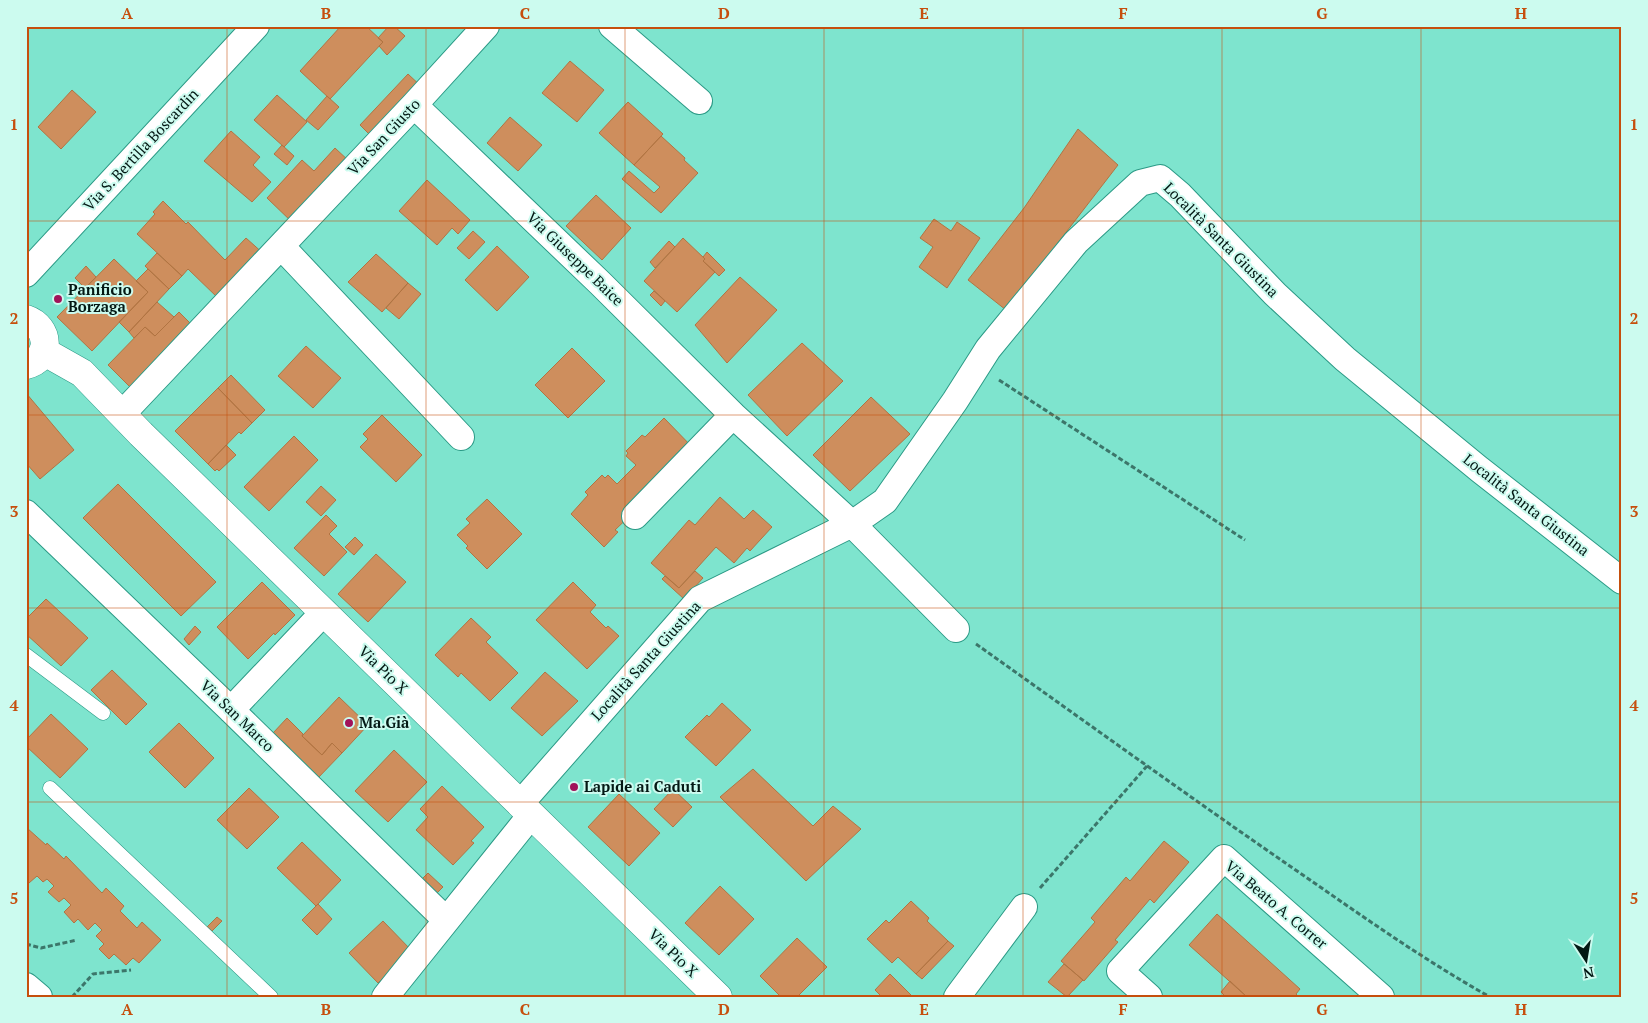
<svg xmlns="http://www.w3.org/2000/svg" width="1648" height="1023" viewBox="0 0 1648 1023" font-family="'PT Serif',serif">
  <rect width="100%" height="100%" fill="#7ee4ce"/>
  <path fill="#ce8e5d" stroke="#b17442" d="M341 26H366L383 42 330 99 300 71Z
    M389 26H394L405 36 387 55 379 46 383 42 378 38Z
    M570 61 604 90 577 122 542 93Z
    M408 74 423 88 375 140 360 125Z
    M72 90 96 112 61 149 38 127Z
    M277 95 307 122 284 147 254 120Z
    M327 96 339 107 318 130 306 120Z
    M628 102 663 134 634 165 599 133Z
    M510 117 542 145 518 171 487 143Z
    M1078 129 1118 165 1006 310 968 280 1024 208Z
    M231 131 260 157 253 165 271 182 252 202 204 161Z
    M661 136 685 158 684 160 698 173 661 213 622 179 629 171 654 193 660 187 634 165Z
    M282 145 294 156 287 165 274 154Z
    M335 148 350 162 294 224 267 198 302 160 314 171Z
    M427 180 470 220 458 234 452 228 437 245 399 211Z
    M596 195 631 228 602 260 566 226Z
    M163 201 186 224 188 222 225 260 246 238 265 255 219 299 188 269 182 276 137 234 155 214 153 212Z
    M934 219 951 231 957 222 980 238 947 288 919 267 933 247 920 238Z
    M473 231 485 242 469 259 457 248Z
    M683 238 705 259 703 261 715 272 677 312 644 281Z
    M669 241 675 247 655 268 650 262Z
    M497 246 529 277 497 311 465 280Z
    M707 252 725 270 719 276 703 261 705 259 703 257Z
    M157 253 182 276 169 289 145 266Z
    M376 254 408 283 382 312 348 282Z
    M114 259 148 292 92 351 57 317Z
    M86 266 96 277 85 288 75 278Z
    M148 269 169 289 129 332 119 322 148 292 136 281Z
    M740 277 777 310 727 363 695 325Z
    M408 283 421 294 399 319 386 308Z
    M654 291 665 301 661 306 650 295Z
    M157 302 174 317 155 336 145 327 134 338 129 332Z
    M179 312 196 329 136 393 108 365 145 327 155 336Z
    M802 343 843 381 787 436 748 395Z
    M306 346 341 378 313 408 278 376Z
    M572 348 605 381 568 418 535 385Z
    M231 375 265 410 252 423 218 388Z
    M218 388 252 423 241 434 239 432 208 464 175 431Z
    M26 393 74 450 40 479 26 463Z
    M871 397 910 434 850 491 813 455Z
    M382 415 422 455 396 482 360 447 368 439 363 434Z
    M664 418 697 452 615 530 618 532 604 547 571 514 588 495 585 492 602 475 605 478 608 475 617 484 636 465 626 456 628 453 626 451 642 435 645 437Z
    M294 436 318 460 269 511 244 487Z
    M226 445 236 455 219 471 217 469 215 471 208 464Z
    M118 484 216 582 181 616 83 518Z
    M321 486 336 500 321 516 306 502Z
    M720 497 744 519 753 510 772 527 750 551 747 548 734 563 716 547 679 588 651 563 689 520 695 525Z
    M487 499 522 534 487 569 466 548 468 546 457 535 470 523 466 519Z
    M326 515 337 526 329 534 347 552 324 576 294 548Z
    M355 537 363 545 354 555 345 547Z
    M376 554 406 582 368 622 338 594Z
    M695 571 703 578 684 599 662 579 665 576 679 588Z
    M262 582 295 615 275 635 274 633 248 659 217 627Z
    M573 582 596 605 590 612 606 628 608 626 619 636 587 669 536 620Z
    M46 599 88 638 61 666 26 634V619Z
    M471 618 491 637 486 642 518 673 490 701 461 673 458 677 435 655Z
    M195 626 201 632 189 645 184 639Z
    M112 670 147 704 126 725 91 690Z
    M545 672 578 701 542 736 511 708Z
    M339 697 368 725 342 753 332 743 322 755 302 736Z
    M722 703 751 730 716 766 685 737 707 715 709 717Z
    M51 714 88 749 60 778 26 746V740Z
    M287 718 303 734 302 736 322 755 332 743 342 753 317 779 288 751 290 748 273 733Z
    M179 723 214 758 185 788 149 752Z
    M394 750 427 782 388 822 355 791Z
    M753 769 813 826 833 806 861 829 806 881 720 797Z
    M442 786 484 827 471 841 474 843 453 865 416 830 428 817 420 809Z
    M249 788 279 817 247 849 217 820Z
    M673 789 692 807 673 827 654 809Z
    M619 794 660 833 629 866 588 827Z
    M27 828 46 845 47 843 64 859 66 856 102 893 106 888 124 906 120 911 137 928 142 922 161 940 139 963 133 958 126 965 114 954 109 959 99 949 104 944 96 936 102 930 95 923 88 930 78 919 74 923 64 912 71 905 64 898 59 902 48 892 54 886 47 879 43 882 37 876 29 883 26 881Z
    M1164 841 1189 862 1154 903 1150 899 1115 940 1118 942 1084 981 1061 961 1095 922 1091 918 1126 877 1130 881Z
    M302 842 341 880 316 906 277 868Z
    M428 873 443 887 436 894 421 880Z
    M720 886 754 919 719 955 685 923Z
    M911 901 929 918 927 921 948 941 916 974 898 957 892 963 867 939 886 920 889 923Z
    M318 904 332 919 317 935 302 920Z
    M1217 914 1300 989 1296 994 1299 997H1247L1189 945Z
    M217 917 222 921 212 931 207 927Z
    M383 921 412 951 378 983 349 953Z
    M797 938 827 967 797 997H781L760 976Z
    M948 941 954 946 922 979 916 974Z
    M1064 964 1083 980 1067 997 1048 982Z
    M890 974 913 997H882L875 990Z
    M1230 981 1247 997H1226L1221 992Z"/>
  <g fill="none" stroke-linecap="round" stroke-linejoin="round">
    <g stroke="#2b9a86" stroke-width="15">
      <path id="lane" d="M26 655 103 713
        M50 788 271 997"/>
    </g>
    <g stroke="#2b9a86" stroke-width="28">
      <path id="street" d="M612 26 699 101
        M414 105 600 283 733 415 852 524 956 629
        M281 246 461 437
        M26 274 256 26
        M123 413 414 105 486 26
        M26 513 231 710 446 920
        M635 516 733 415
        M231 710 324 612
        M520 804 700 599 852 524 885 501 955 401 988 349 1076 242 1140 183 1160 178 1180 195 1275 294 1345 359 1479 469 1622 581
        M26 986 39 997
        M385 997 531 815
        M957 997 1024 907
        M1149 997 1120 971 1224 858 1381 997"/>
    </g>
    <g stroke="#2b9a86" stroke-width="29">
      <path id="secondary" d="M26 319C50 327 52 359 26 365
        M43 351 82 373 141 434 718 997"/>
    </g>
    <path stroke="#3c766a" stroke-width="3" stroke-dasharray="5 2.5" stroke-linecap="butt" d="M999 380 1245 540
      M976 644C1083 720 1191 798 1300 873 1362 916 1424 960 1490 997
      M1040 888 1147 766
      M26 944 41 948 77 940
      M72 997 93 974 131 970"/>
    <use href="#lane" stroke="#fff" stroke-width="14"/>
    <use href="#street" stroke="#fff" stroke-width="26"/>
    <use href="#secondary" stroke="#fff" stroke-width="28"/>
  </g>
  <path fill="none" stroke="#c64f0d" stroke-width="1" stroke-opacity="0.55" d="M227 26V997M426 26V997M625 26V997M824 26V997M1023 26V997M1222 26V997M1421 26V997M26 221H1622M26 415H1622M26 608H1622M26 802H1622"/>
  <g fill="#a1135a" stroke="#ccfbef" stroke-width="2">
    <circle cx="58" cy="299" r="5"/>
    <circle cx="349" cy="723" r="5"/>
    <circle cx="574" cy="787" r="5"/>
  </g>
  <g text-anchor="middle" stroke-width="4" stroke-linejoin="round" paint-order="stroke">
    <g font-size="15" fill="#031814" stroke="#ccfbef">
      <text transform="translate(384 137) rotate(-47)" y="5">Via San Giusto</text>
      <text transform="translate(141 150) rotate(-47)" y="5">Via S. Bertilla Boscardin</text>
      <text transform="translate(1221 240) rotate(45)" y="5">Località Santa Giustina</text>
      <text transform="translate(575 259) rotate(44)" y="5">Via Giuseppe Baice</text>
      <text transform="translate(1526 505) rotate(38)" y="5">Località Santa Giustina</text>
      <text transform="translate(646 661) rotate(-48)" y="5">Località Santa Giustina</text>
      <text transform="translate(383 670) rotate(44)" y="5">Via Pio X</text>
      <text transform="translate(237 716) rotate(44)" y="5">Via San Marco</text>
      <text transform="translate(1276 905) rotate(40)" y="5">Via Beato A. Correr</text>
      <text transform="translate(673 953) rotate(44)" y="5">Via Pio X</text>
    </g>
    <g font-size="15" font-weight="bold" fill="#031814" stroke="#ccfbef" text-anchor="start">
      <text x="68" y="295">Panificio<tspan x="68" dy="17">Borzaga</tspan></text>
      <text x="359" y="728">Ma.Già</text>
      <text x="584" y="792">Lapide ai Caduti</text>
    </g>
  </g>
  <rect width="1648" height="1023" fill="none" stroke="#ccfbef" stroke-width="55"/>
  <g transform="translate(1586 960) rotate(168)" stroke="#ccfbef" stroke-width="4" paint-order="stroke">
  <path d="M0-4L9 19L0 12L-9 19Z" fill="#031814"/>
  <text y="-8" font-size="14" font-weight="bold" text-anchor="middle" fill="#031814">N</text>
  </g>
  <rect x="28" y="28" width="1592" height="968" fill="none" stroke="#c64f0d" stroke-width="2"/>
  <g font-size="16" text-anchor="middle" font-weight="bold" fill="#c64f0d">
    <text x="127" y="19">A</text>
    <text x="326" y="19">B</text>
    <text x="525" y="19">C</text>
    <text x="724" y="19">D</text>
    <text x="924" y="19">E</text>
    <text x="1123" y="19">F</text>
    <text x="1322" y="19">G</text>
    <text x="1521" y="19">H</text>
    <text x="14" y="130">1</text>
    <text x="1634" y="130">1</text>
    <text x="14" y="324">2</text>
    <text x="1634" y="324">2</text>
    <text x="14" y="517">3</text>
    <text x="1634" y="517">3</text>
    <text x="14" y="711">4</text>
    <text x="1634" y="711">4</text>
    <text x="14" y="904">5</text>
    <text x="1634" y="904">5</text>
    <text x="127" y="1015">A</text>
    <text x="326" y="1015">B</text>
    <text x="525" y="1015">C</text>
    <text x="724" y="1015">D</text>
    <text x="924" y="1015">E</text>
    <text x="1123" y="1015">F</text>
    <text x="1322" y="1015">G</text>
    <text x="1521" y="1015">H</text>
  </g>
</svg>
